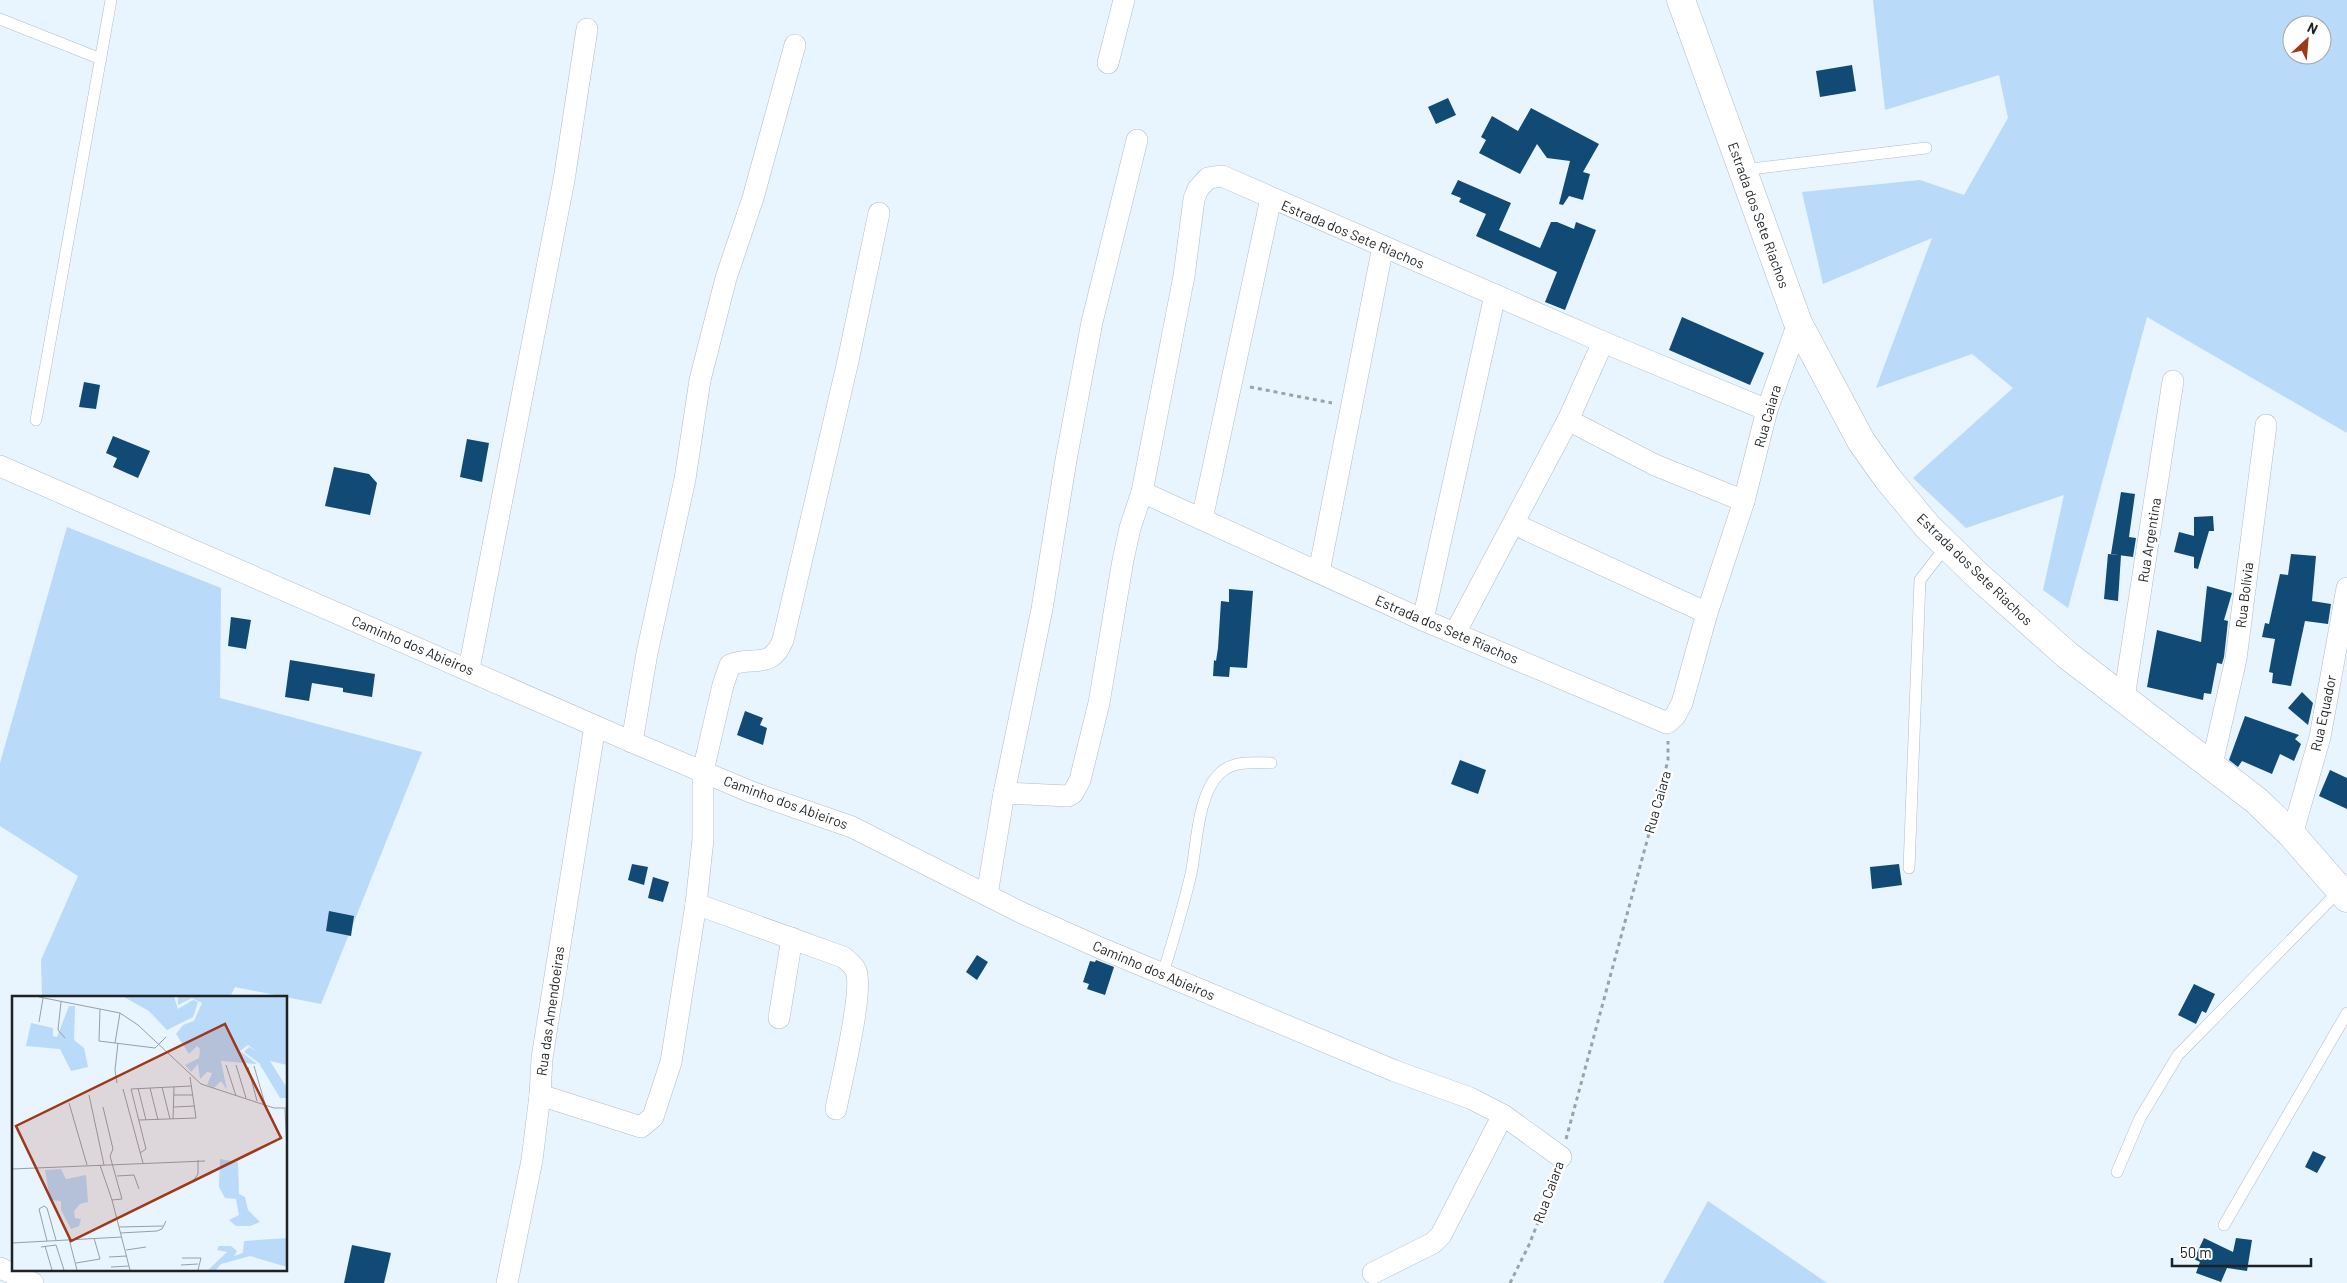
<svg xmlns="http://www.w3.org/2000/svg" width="2347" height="1283" viewBox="0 0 2347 1283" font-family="Barlow,sans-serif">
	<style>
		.green { fill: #b9daf9; fill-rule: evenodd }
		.building { fill: #114a75 }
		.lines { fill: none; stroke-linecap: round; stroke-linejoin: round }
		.lane-casing { stroke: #b2bdc7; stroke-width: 12 }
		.street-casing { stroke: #b2bdc7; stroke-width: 22 }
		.secondary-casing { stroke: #b2bdc7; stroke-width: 29 }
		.path { stroke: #9aa3aa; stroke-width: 3; stroke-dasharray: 4 4; stroke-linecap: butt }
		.lane { stroke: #fff; stroke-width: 11 }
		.street { stroke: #fff; stroke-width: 21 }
		.secondary { stroke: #fff; stroke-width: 28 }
		.labels { text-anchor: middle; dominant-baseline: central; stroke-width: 5; stroke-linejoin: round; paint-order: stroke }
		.street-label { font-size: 14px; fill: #1e2225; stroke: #fff }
		.inset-road { fill: none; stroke: #97a0a7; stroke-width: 1 }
		.view { fill: #9f3819; fill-opacity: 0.15; stroke: #9f3819; stroke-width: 2.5 }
		.inset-edge { fill: none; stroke: #1e2225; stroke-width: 2.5 }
	</style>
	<rect width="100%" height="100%" fill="#e8f4fe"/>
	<g class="green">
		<path d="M1873,0H2347V433L2147,317L2068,608L2043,590L2064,495L1966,528L1913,478L2013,388L1972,354L1876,388L1932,238L1823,284L1802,192L1920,180L1964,195L2008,118L1999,75L1885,110ZM2292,25H2322V55H2292Z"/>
		<path d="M67,527L221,588L220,698L422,752L321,1004L235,987L230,997H42L41,960L78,876L0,826V763Z"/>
		<path d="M1708,1201L1827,1283H1663Z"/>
	</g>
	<g class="building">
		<path d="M1852,65L1856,91L1820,97L1816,71Z"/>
		<path d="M1448,98L1456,115L1436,124L1428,107Z"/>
		<path d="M1531,108L1599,144L1583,172L1590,174L1583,200L1569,196L1563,205L1559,204L1570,161L1547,158L1537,144L1520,174L1479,153L1486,140L1481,137L1492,116L1518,131Z"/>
		<path d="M1458,180L1511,203L1499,230L1540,248L1551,222H1557L1574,229L1576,222L1596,230L1565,310L1545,302L1557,272L1476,236L1486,214L1459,202L1461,198L1451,194Z"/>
		<path d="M1682,317L1764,353L1750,385L1669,350Z"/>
		<path d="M84,382L100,385L96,409L79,407Z"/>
		<path d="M113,436L150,451L138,478L113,467L117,458L106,453Z"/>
		<path d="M467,439L489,443L482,482L460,477Z"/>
		<path d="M334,467L369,474L377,483L370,515L325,506Z"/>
		<path d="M2121,492L2135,494L2129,537L2136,538L2133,557L2111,554Z"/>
		<path d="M2213,516L2214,531H2209L2198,569L2194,568V557L2174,552L2179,532L2194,536V517Z"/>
		<path d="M2108,554L2121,555L2118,601L2104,599Z"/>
		<path d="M2291,554L2316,556L2312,601L2331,604L2328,624L2305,621L2291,686L2272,683L2273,673L2269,672L2275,639L2262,637L2265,623L2269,624L2280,574L2288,575Z"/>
		<path d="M2207,586L2232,593L2224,620L2228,621L2224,657L2222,664L2217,663L2211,694L2204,693L2203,700L2147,687L2157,630L2201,642Z"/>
		<path d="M1229,589L1253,591L1247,668L1230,667L1229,677L1213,676L1214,660L1216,661L1218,648L1221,601L1229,602Z"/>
		<path d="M231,617L251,620L246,649L228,646Z"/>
		<path d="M290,660L375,674L372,697L343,692V688L312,683L309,701L285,697Z"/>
		<path d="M2302,692L2313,703L2308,725L2288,708Z"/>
		<path d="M745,711L763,718L760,725L767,728L763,745L737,735Z"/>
		<path d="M2245,716L2299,735L2295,739L2301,744L2294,761L2280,754L2272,774L2242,761L2238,767L2229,760Z"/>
		<path d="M1460,760L1486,770L1478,794L1451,784Z"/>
		<path d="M2330,770L2347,778V809L2319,796Z"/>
		<path d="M632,864L648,867L644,885L628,880Z"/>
		<path d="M1899,864L1902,885L1872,889L1870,867Z"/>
		<path d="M653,877L669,882L663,902L648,898Z"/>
		<path d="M329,911L354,916L351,936L326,931Z"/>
		<path d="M977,955L988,962L977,980L966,972Z"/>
		<path d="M1096,960L1114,967L1105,995L1087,989L1089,984L1083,982L1090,961L1095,962Z"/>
		<path d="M2194,984L2215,994L2206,1013L2202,1011L2196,1024L2178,1015Z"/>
		<path d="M2313,1151L2326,1157L2317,1173L2305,1167Z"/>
		<path d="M2204,1238L2233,1252L2236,1238L2252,1240L2247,1271L2227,1268L2221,1282L2196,1273L2200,1262L2194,1259Z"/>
		<path d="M352,1245L391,1253L384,1283H344Z"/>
	</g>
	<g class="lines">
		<g class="lane-casing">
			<g id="lane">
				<path d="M0,19L101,59"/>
				<path d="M1743,170L1926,148"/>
				<path d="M36,420L111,0"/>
				<path d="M1909,868L1920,580L1947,545"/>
				<path d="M1163,973C1173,941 1183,908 1191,874C1197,845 1197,795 1220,773C1234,760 1254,763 1271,763"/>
				<path d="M2117,1172L2140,1118L2178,1055L2340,890"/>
				<path d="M2224,1225L2347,1013"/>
			</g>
		</g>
		<g class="street-casing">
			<g id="street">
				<path d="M1108,63L1124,0"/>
				<path d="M1568,420L1655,465L1744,501"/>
				<path d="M0,466L632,742L751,792L852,827L1020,912L1098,947L1395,1071L1470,1098L1503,1115L1561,1157"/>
				<path d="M1142,492L1423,620L1667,723L1675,716L1682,703L1707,613L1744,501L1767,410L1798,323"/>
				<path d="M1202,519L1271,198"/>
				<path d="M1514,524L1707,613"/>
				<path d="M1319,572L1383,246"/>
				<path d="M1423,620L1495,295"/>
				<path d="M1455,633L1568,420L1603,342"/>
				<path d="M469,669L564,180L587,29"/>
				<path d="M2124,698L2173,381"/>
				<path d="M595,726L542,1058L540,1095L641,1127L653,1117L671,1062L696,904L703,839V771L723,685L730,665C752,655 771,671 783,640L848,361L879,213"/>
				<path d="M632,742L647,653L685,479L700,380L726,278L753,198L795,45"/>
				<path d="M2212,764L2236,659L2266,425"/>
				<path d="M1004,793L1068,796L1073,793L1080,780L1099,703L1123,560L1130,528L1142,492L1184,276L1194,199L1198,189L1208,178L1222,176L1603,342L1767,410"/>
				<path d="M2292,835L2320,737L2347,588"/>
				<path d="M987,895L1004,793L1042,609L1066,460L1092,322L1137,140"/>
				<path d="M696,904L843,957C848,961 854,965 856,971C864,992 841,1082 836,1109"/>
				<path d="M779,1018L792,938"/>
				<path d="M0,1268L33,1283"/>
				<path d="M1373,1273L1433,1243L1441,1235L1503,1115"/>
				<path d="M507,1283L532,1160L540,1095"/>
			</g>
		</g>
		<g class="secondary-casing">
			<path id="secondary" d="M1681,0L1798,323L1861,441L1888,479L1927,526L1976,574L2067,655L2257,801L2292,835L2347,898"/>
		</g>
		<g class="path">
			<path d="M1250,387L1332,403"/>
			<path d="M1566,1139L1657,804L1668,760V741"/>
			<path d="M1510,1283L1529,1245L1557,1174"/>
		</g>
		<use href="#lane" class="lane"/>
		<use href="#street" class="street"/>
		<use href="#secondary" class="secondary"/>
	</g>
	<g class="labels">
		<g class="street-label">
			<text transform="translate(1759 215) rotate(70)">Estrada dos Sete Riachos</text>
			<text transform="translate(1353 234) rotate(23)">Estrada dos Sete Riachos</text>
			<text transform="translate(1767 416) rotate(-74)">Rua Caiara</text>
			<text transform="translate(2149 540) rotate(-81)">Rua Argentina</text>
			<text transform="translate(1975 569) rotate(44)">Estrada dos Sete Riachos</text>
			<text transform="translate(2244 595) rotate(-83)">Rua Bolívia</text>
			<text transform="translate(1447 629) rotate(23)">Estrada dos Sete Riachos</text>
			<text transform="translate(413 645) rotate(23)">Caminho dos Abieiros</text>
			<text transform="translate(2323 713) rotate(-78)">Rua Equador</text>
			<text transform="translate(786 802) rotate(20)">Caminho dos Abieiros</text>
			<text transform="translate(1657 802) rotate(-74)">Rua Caiara</text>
			<text transform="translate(1154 970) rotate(23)">Caminho dos Abieiros</text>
			<text transform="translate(550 1011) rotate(-82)">Rua das Amendoeiras</text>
			<text transform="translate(1548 1192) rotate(-70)">Rua Caiara</text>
		</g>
	</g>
	<g transform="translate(12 996)">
		<rect width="275" height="275" fill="#e8f4fe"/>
		<path d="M112,1H162L166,13L181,4L186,6L181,21L155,34L137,15ZM166,1H275V69L258,65L275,92V102H268L247,67L232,56L237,51L244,55L236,49L228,55L245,68L209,65L215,94L209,85L202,92L195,89L200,77L195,76L188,83L186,68L179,76L173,69L187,62L188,53L185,50L177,58L164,38L171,29L182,25L190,7L180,2L166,9ZM57,10H63L62,44L72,52L76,71L59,75L48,53L14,50L19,27L41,32V40L45,41ZM208,163L226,166L227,198L233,201L236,214L248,226L238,230H224L217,224L227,219L224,203L213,202L207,191ZM49,173L54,183L74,179L76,206L68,208L62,215L63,222L69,223L67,230L59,233L49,214V205L38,204L33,174ZM275,242V271L238,260L209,268L204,274H196L215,256L205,254L207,250H219L225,255L222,260L231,257L232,245Z" fill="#b9daf9"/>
		<path class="inset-road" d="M27,1L108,17L126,29L189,88L262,112H275M49,6L46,34L53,42M88,13L87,45L143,52L154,41M27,26L31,2M103,47L108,17M214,69L224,100M224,69L234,102M242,70L253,108M236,71L245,105M105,87L103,74L106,47M150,91L158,123M126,92L134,124M138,92L146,124M111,93L131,167M77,99L92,169M162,99H181M57,107L75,169M162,111L183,110M273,113L275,156M161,123L162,91M127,124L184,122L178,81M128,157L134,153L119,93L179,90M88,169L100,204L110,203L98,160L101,153L91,111M0,173L193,165M105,180L122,179L127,193M182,184L186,178V164M100,204L118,274M107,231L151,230M108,237L145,235L150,233L154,225M57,243L65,274M35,245L27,213L32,210L35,212L44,244M0,247L110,241M33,250L40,274M29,251L44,249L52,274M114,254L134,251M97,261L115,260M170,262H189L186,274M64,267L88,263L82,242M169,269L186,268M99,271L117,270"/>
		<path class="view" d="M213,28L269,142L59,245L4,130Z"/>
		<rect width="275" height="275" class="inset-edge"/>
	</g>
	<g transform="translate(2307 40) rotate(26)"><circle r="24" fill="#ffffff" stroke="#a5a7a8"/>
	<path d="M0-4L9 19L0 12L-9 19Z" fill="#9f3819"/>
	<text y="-8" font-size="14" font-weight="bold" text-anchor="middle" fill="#1e2225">N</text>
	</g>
	<path d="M2172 1258v8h139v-8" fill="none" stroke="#1e2225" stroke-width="2.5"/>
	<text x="2180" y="1258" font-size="15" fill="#1e2225" stroke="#ffffff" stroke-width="4" paint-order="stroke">50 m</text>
</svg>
